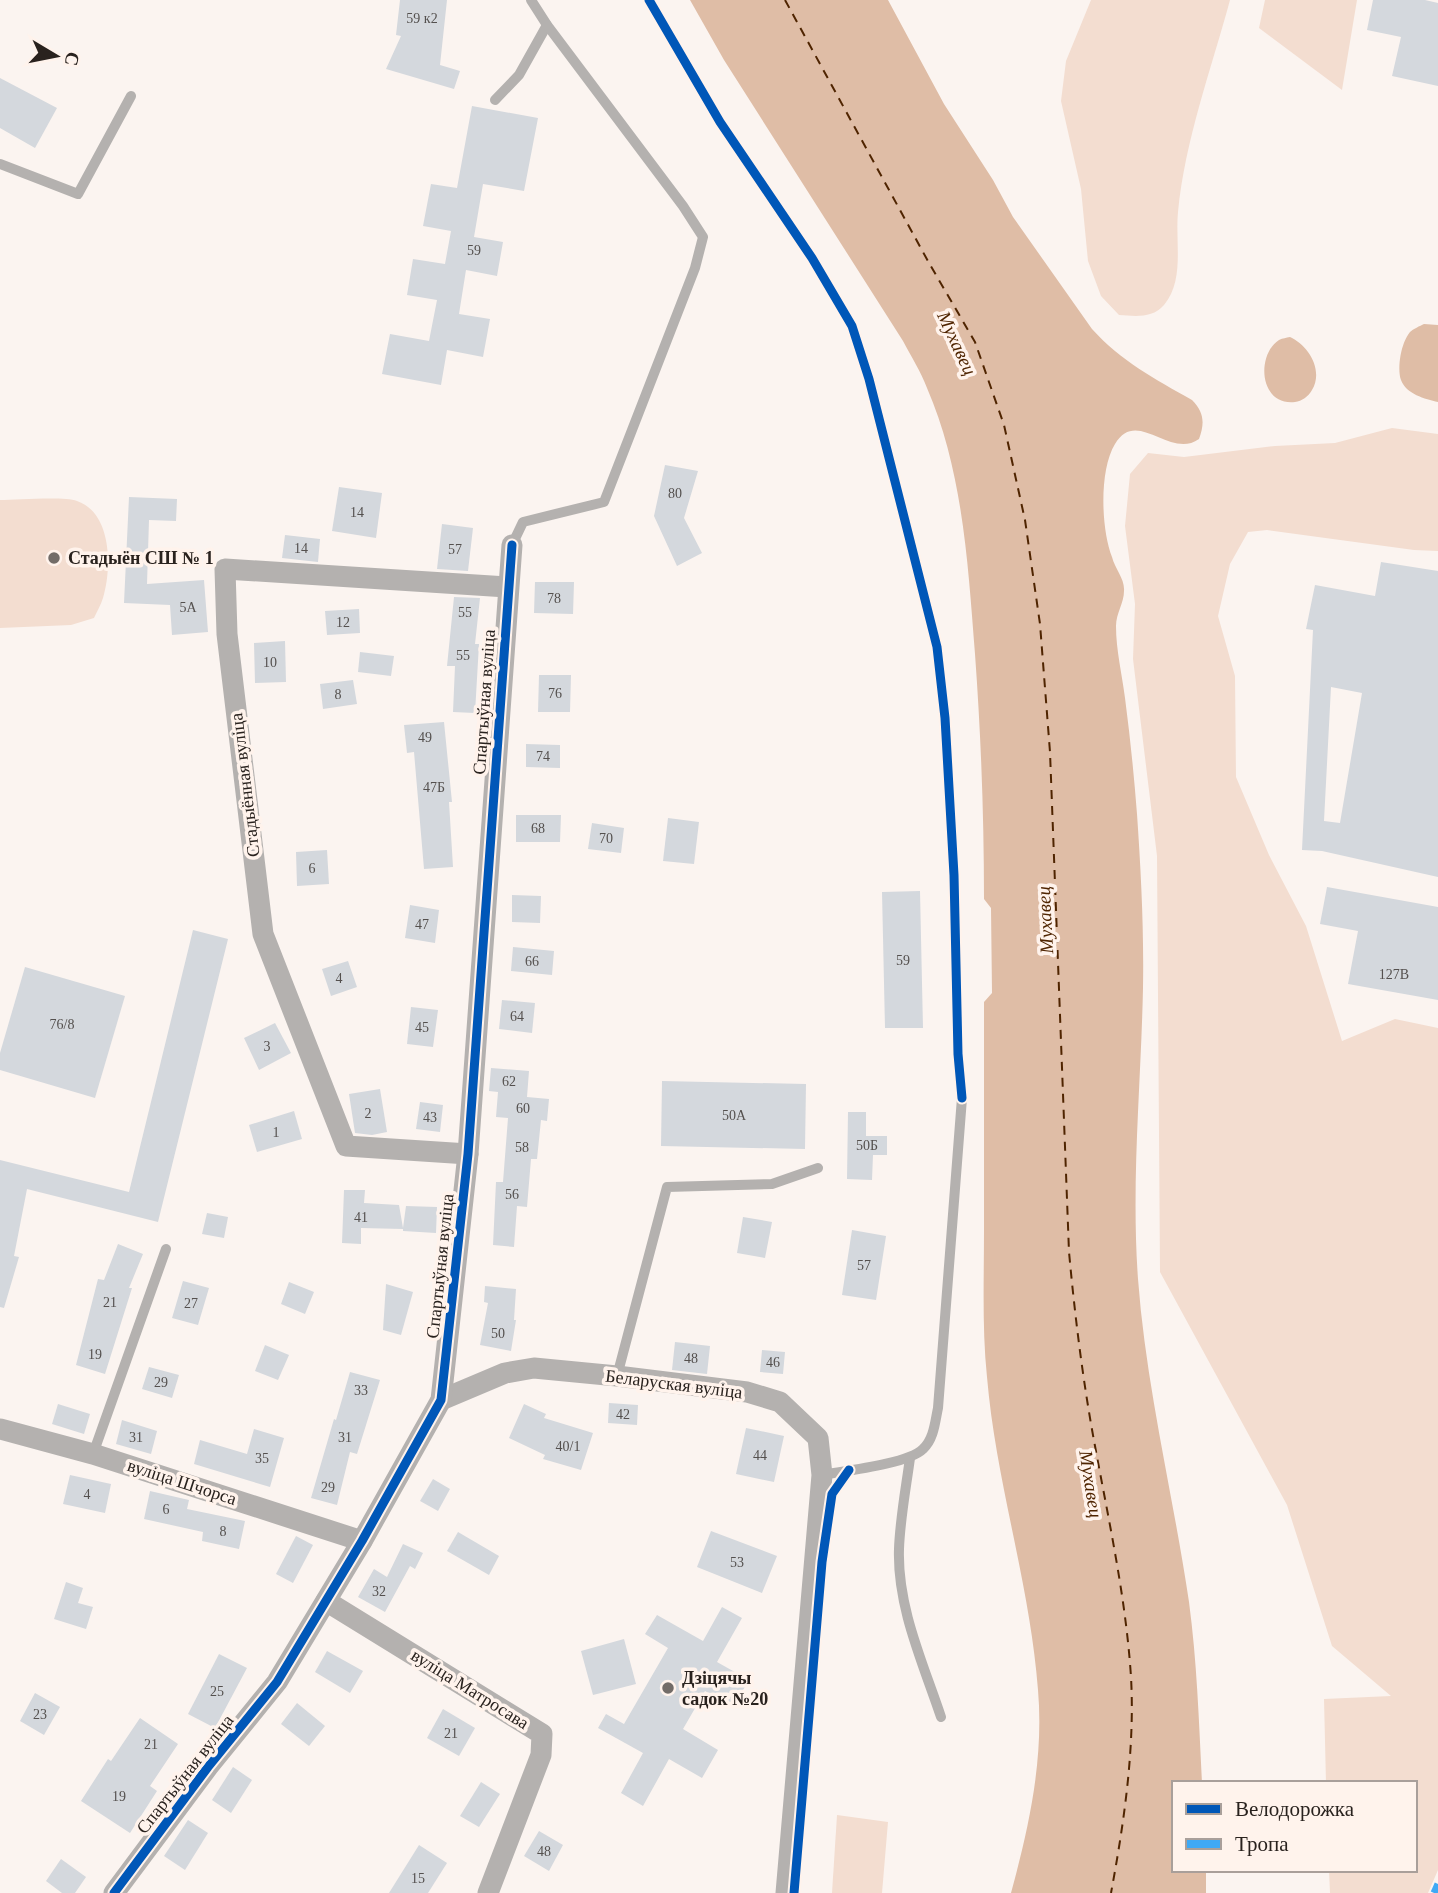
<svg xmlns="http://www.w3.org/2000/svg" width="1438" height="1893" viewBox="0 0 1438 1893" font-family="Georgia,serif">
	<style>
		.green { fill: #f3ddd0 }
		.water { fill: #dfbda6 }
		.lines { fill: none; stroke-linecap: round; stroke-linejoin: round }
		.ferry { stroke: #4f2400; stroke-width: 2; stroke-dasharray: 9 7; stroke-linecap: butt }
		.building { fill: #d4d8dd; fill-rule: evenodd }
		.service { stroke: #b4b1af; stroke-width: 10 }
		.minor { stroke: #b4b1af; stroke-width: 21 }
		.quiet { stroke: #3fa9f5; stroke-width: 7; stroke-dasharray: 14 7; stroke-linecap: butt }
		.cycleway-casing { stroke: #fff3ec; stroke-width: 13 }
		.cycleway { stroke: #0057b8; stroke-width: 9 }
		.poi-dot { fill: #726c68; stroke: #fff3ec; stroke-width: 2.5 }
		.labels { text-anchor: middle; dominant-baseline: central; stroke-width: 7; stroke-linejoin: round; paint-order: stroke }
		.number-label { font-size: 14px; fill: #54504e }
		.poi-label { font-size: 18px; font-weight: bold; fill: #29221e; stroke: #fff3ec; text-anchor: start }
		.street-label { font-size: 18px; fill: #29221e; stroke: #fff3ec }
		.water-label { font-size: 19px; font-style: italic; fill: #4f2400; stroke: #fff3ec }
	</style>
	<rect width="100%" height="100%" fill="#fbf4f0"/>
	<g class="green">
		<path d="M1091,0H1230C1211,70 1185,140 1178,212C1175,242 1185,280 1164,305C1152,319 1134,316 1119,315L1101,296L1088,261L1081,189L1061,101L1066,61Z"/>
		<path d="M1265,0H1357L1342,90L1259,28Z"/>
		<path d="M1392,428L1438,434V551L1414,550L1267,530L1248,532L1230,564L1218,616L1235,676L1236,777L1269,855L1306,926L1342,1041L1395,1019L1438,1028V1870L1428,1893H1330L1329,1870H1415V1783H1326L1324,1699L1391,1696L1332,1646L1287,1505L1160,1272L1157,856L1133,659L1135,604L1125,526L1130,474L1148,453L1184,457L1275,446L1335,443Z"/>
		<path d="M0,500C16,500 64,496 77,501C112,513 112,568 103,598C101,605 97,611 94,618L71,625L0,628Z"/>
		<path d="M837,1815L888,1822L882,1893H832Z"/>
	</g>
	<g class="water">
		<path d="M690,0H888L944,104L993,180L1013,217L1092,329C1121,361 1155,379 1192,400C1204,412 1205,423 1199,439C1170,460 1137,407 1115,444C1099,470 1101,529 1112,557C1115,569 1125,579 1124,591C1124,603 1116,613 1116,626C1116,650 1122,674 1125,698C1130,736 1134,775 1137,814C1141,871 1144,930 1143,988C1141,1085 1131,1182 1138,1279C1146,1387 1173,1494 1189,1602C1197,1662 1199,1722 1202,1783H1174V1870H1206V1893H1011C1029,1827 1044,1759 1038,1690C1030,1584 996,1483 987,1377C982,1329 984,1279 984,1230C984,1154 984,1078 984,1002L992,993L991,908L984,899C984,817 981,736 975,654C968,565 963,471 927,388C921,372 911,356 903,341L724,60Z"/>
		<path d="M1424,324L1438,325V402C1425,399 1406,394 1401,380C1397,367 1401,343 1410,332C1413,329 1420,326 1424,324Z"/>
		<path d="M1290,337C1308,345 1324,370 1312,390C1308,397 1302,401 1295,402C1259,406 1256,355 1279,340C1283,338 1286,338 1290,337Z"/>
	</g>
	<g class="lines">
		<path class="ferry" d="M785,0L929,263L975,342L1004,425L1025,520L1040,624L1050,752L1069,1252C1075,1317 1083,1382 1095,1446C1109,1522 1126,1599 1131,1677C1135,1748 1124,1823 1111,1893"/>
	</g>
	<g class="building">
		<path d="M400,0H447L440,65L460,71L454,89L386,69L401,36L396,35Z"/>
		<path d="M1373,0H1425L1438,3V86L1392,76L1401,37L1367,30Z"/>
		<path d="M0,78L57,108L35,148L0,128Z"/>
		<path d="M472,106L538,118L524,191L483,184L474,237L503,242L497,276L466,270L459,314L490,319L483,357L447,350L441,385L382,374L390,334L429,341L437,300L407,295L413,259L445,264L451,231L423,226L431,184L457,188Z"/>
		<path d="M665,465L698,471L684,518L702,553L677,566L654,516Z"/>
		<path d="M339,487L382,493L376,538L332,531Z"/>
		<path d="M129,497L177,499L176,521L149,520L147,584L204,580L208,632L172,635L170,605L124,603Z"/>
		<path d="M442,524L473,528L468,571L437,569Z"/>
		<path d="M285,535L320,539L318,562L282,558Z"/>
		<path d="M1381,562L1438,571V877L1322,851L1302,850L1313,630L1306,629L1315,585L1375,596ZM1331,687L1362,693L1340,823L1324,821Z"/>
		<path d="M535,582H574L573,614L534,613Z"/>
		<path d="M454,597L480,598L475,644H479L475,713L453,712L455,666H447Z"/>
		<path d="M359,609L360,633L327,635L325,611Z"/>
		<path d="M285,641L286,682L255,683L254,643Z"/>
		<path d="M360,652L394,656L391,676L358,672Z"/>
		<path d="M539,675H571L570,712H538Z"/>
		<path d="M353,680L357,704L323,709L320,684Z"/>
		<path d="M444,722L452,802H449L453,867L424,869L414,752L407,753L404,725Z"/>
		<path d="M526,744L560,745V768L526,767Z"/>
		<path d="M516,815H561L560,842H516Z"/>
		<path d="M668,818L699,822L694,864L663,861Z"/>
		<path d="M592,823L624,828L621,853L588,849Z"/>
		<path d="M327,850L329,884L297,886L296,852Z"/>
		<path d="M1327,887L1438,907V1000L1348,984L1358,931L1320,924Z"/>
		<path d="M920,891L923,1028H885L882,892Z"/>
		<path d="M512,895L541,896L540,923L512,922Z"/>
		<path d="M410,905L439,910L435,943L405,938Z"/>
		<path d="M193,930L228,939L158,1222L27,1189L14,1256L19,1257L4,1308L0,1307V1160L129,1192Z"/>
		<path d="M513,947L554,951L552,975L511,971Z"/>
		<path d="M348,961L357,987L331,996L322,969Z"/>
		<path d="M25,967L125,996L95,1098L0,1070V1053Z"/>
		<path d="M502,1000L535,1003L532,1033L499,1029Z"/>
		<path d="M411,1007L438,1010L433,1047L407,1044Z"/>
		<path d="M275,1023L291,1053L259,1070L244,1038Z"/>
		<path d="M491,1068L529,1071L527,1097L549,1099L547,1121L541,1120L537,1159H531L527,1207L517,1206L514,1247L493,1245L496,1182H503L508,1118L496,1117L498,1092L489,1091Z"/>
		<path d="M662,1081L806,1084L805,1149L661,1146Z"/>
		<path d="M380,1089L387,1132L372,1135L355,1133L349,1094Z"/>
		<path d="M420,1102L443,1105L440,1132L416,1129Z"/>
		<path d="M294,1111L302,1139L257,1152L249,1125Z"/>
		<path d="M848,1112H866V1136H887V1155H873L872,1180L847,1179Z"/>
		<path d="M344,1190H365L364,1203L399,1205L403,1228L406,1206L437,1207L436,1233L403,1231V1229L361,1228V1244L342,1243Z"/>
		<path d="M207,1213L228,1217L224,1238L202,1234Z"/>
		<path d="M743,1217L772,1222L765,1258L737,1253Z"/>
		<path d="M852,1230L886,1236L876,1300L842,1295Z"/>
		<path d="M118,1244L143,1254L129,1288H132L105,1374L76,1365L98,1279L104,1280Z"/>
		<path d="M183,1281L209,1288L198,1325L172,1318Z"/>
		<path d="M289,1282L314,1292L305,1314L281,1304Z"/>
		<path d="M386,1284L413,1292L401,1335L383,1330Z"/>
		<path d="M485,1286L516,1289L514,1320H516L511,1351L480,1345L488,1303L484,1302Z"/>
		<path d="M675,1342L710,1346L707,1374L672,1370Z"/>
		<path d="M265,1345L289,1355L278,1380L255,1371Z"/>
		<path d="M762,1350L785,1352L783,1374L760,1372Z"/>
		<path d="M149,1367L179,1375L172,1398L142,1389Z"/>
		<path d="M350,1372L380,1380L357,1454L350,1452L337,1505L311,1498L334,1419L336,1420Z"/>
		<path d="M609,1403L638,1405L637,1425L608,1423Z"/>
		<path d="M58,1404L90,1414L84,1434L52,1424Z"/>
		<path d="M524,1404L546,1414L544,1418L593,1433L581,1470L543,1459L545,1455L509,1438Z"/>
		<path d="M122,1420L157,1431L151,1454L116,1444Z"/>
		<path d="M746,1428L784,1436L774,1482L736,1474Z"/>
		<path d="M254,1429L284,1438L270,1487L194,1464L200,1440L247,1454Z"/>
		<path d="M70,1475L111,1484L105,1513L63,1504Z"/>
		<path d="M433,1479L450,1489L438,1511L420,1501Z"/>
		<path d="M150,1491L189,1500L187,1509L245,1521L239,1549L202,1541L203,1532L144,1519Z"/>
		<path d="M711,1531L777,1556L762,1593L697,1567Z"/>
		<path d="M458,1532L499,1556L489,1575L447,1551Z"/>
		<path d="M296,1536L313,1545L293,1583L276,1574Z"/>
		<path d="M403,1544L423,1553L415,1569L410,1566L385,1612L358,1597L374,1569L387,1577Z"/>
		<path d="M66,1582L83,1588L78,1603L93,1607L86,1629L54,1619Z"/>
		<path d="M722,1607L742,1618L717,1662L749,1680L733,1707L705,1691L683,1729L718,1750L702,1778L669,1759L643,1806L621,1793L643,1753L598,1728L606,1714L624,1724L668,1648L645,1634L657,1615L703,1641Z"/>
		<path d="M624,1639L636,1684L593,1695L581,1651Z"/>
		<path d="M327,1651L363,1671L350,1693L315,1672Z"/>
		<path d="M219,1654L247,1668L215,1728L188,1714Z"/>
		<path d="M35,1693L60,1707L44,1735L20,1721Z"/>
		<path d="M297,1703L325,1726L309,1746L281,1724Z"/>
		<path d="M443,1709L475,1728L459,1756L427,1738Z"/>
		<path d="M140,1718L178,1744L150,1786L157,1791L130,1833L81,1801L108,1759L111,1761Z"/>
		<path d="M233,1767L252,1780L231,1813L212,1800Z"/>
		<path d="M481,1782L500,1794L479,1827L460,1816Z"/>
		<path d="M188,1820L208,1833L185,1870L164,1856Z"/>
		<path d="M539,1831L563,1845L549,1871L524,1856Z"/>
		<path d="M419,1845L447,1863L428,1893H389Z"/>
		<path d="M61,1859L86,1877L75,1893H62L46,1881Z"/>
	</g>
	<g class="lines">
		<g class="service">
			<path d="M495,100L519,75L547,25"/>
			<path d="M0,164L78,194L131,96"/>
			<path d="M512,545L523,522L604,502L695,268L703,237L683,206L547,25L531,0"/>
			<path d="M617,1376L667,1187L772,1184L818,1168"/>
			<path d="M93,1454L166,1249"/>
			<path d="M910,1458C906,1488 900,1519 899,1549C897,1607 923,1663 941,1717"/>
			<path d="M822,1475C844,1471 908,1464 923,1449C934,1439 935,1422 938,1408L962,1098"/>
		</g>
		<g class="minor">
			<path d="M468,1154L346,1146L263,934L227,634L225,569L507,587"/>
			<path d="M441,1400L505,1373L534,1368L617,1376L747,1392L780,1402L818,1438L822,1475L786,1893"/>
			<path d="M0,1429L93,1454L362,1541"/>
			<path d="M326,1601L542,1734L541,1755L488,1893"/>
			<path d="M114,1893L208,1767L277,1682L362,1541L441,1400L468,1154L512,545"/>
		</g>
		<path class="quiet" d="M1434,1893L1438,1884"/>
		<g class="cycleway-casing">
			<g id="cycleway">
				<path d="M649,0L720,122L812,258L852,326L869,379L937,647L945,718L954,875L958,1054L962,1098"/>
				<path d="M114,1893L208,1767L277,1682L362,1541L441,1400L468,1154L512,545"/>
				<path d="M794,1893L822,1562L832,1494L849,1470"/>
			</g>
		</g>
		<use href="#cycleway" class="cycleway"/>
	</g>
	<g class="poi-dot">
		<circle cx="54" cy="558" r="7"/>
		<circle cx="668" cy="1688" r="7"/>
	</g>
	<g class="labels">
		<g class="number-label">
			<text x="422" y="18">59 к2</text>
			<text x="474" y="250">59</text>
			<text x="675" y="493">80</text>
			<text x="357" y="512">14</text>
			<text x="301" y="548">14</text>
			<text x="455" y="549">57</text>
			<text x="554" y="598">78</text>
			<text x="188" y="607">5А</text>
			<text x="465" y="612">55</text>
			<text x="343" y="622">12</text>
			<text x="463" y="655">55</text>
			<text x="270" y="662">10</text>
			<text x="555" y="693">76</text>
			<text x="338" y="694">8</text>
			<text x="425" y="737">49</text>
			<text x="543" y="756">74</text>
			<text x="434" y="787">47Б</text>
			<text x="538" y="828">68</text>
			<text x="606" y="838">70</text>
			<text x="312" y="868">6</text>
			<text x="422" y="924">47</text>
			<text x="903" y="960">59</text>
			<text x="532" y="961">66</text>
			<text x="1394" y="974">127В</text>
			<text x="339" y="978">4</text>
			<text x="517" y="1016">64</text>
			<text x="62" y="1024">76/8</text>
			<text x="422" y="1027">45</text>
			<text x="267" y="1046">3</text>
			<text x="509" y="1081">62</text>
			<text x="523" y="1108">60</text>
			<text x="368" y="1113">2</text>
			<text x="734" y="1115">50А</text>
			<text x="430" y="1117">43</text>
			<text x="276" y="1132">1</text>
			<text x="867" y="1145">50Б</text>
			<text x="522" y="1147">58</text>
			<text x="512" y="1194">56</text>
			<text x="361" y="1217">41</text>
			<text x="864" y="1265">57</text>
			<text x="110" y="1302">21</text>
			<text x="191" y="1303">27</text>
			<text x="498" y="1333">50</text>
			<text x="95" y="1354">19</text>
			<text x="691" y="1358">48</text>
			<text x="773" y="1362">46</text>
			<text x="161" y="1382">29</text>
			<text x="361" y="1390">33</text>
			<text x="623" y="1414">42</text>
			<text x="136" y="1437">31</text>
			<text x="345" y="1437">31</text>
			<text x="568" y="1446">40/1</text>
			<text x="760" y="1455">44</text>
			<text x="262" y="1458">35</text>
			<text x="328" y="1487">29</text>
			<text x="87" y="1494">4</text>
			<text x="166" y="1509">6</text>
			<text x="223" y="1531">8</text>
			<text x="737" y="1562">53</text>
			<text x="379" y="1591">32</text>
			<text x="217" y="1691">25</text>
			<text x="40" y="1714">23</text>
			<text x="451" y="1733">21</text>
			<text x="151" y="1744">21</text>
			<text x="119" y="1796">19</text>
			<text x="544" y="1851">48</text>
			<text x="418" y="1878">15</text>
		</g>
		<g class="poi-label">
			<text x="68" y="558">Стадыён СШ № 1</text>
			<text x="682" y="1678">Дзіцячы<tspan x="682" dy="21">садок №20</tspan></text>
		</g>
		<g class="street-label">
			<text transform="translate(484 702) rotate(-86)">Спартыўная вуліца</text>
			<text transform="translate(245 785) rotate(-97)">Стадыённая вуліца</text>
			<text transform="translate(440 1266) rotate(-84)">Спартыўная вуліца</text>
			<text transform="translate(674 1384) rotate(7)">Беларуская вуліца</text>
			<text transform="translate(182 1482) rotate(18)">вуліца Шчорса</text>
			<text transform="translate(470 1689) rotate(32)">вуліца Матросава</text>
			<text transform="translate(185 1774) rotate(-52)">Спартыўная вуліца</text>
		</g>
		<g class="water-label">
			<text transform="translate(957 343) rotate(65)">Мухавец</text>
			<text transform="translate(1045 920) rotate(-93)">Мухавец</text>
			<text transform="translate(1091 1484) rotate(81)">Мухавец</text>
		</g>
	</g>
	<rect x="1172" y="1781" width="245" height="91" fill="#fff3ec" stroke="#a99f9a" stroke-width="2"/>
	<rect x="1186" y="1804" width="35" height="10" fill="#0057b8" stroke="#a99f9a" stroke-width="2"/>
	<text x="1235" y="1816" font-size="21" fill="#29221e">Велодорожка</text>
	<rect x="1186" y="1839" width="35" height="10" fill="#3fa9f5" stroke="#a99f9a" stroke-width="2"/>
	<text x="1235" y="1851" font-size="21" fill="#29221e">Тропа</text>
	<g transform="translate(56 56) rotate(100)" stroke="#fff3ec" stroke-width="5" paint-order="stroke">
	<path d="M0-5L12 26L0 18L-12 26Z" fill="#29221e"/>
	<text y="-10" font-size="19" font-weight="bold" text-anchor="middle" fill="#29221e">С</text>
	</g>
</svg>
